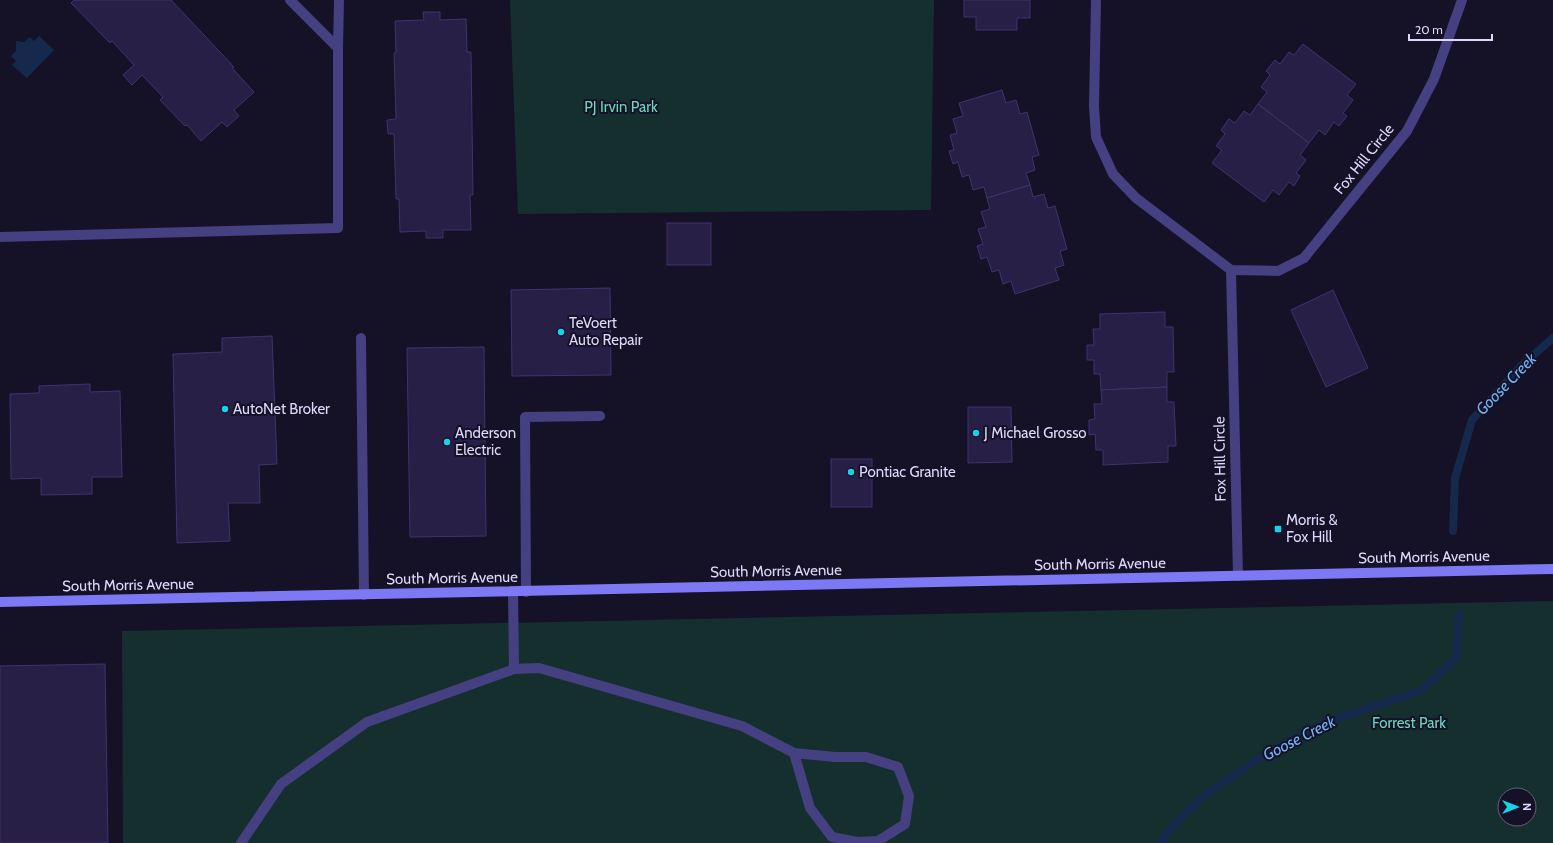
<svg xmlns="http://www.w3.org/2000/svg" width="1553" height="843" viewBox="0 0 1553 843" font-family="Cabin,sans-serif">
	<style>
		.green { fill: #152f2f; fill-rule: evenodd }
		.water { fill: #15294c }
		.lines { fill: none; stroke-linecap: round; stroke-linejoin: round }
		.stream { stroke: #15294c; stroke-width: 8 }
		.building { fill: #271f45; stroke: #40336f }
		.lane { stroke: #444081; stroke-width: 10 }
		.secondary { stroke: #7d78f4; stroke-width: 10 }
		.poi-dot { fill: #15d3ec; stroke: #151126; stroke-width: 1.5 }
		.labels { text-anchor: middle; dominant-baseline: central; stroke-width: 4; stroke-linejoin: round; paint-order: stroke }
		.park-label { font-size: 15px; fill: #6ad7bd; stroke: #151126 }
		.street-label { font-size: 15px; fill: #ded9fc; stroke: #151126 }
		.poi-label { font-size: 15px; fill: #ded9fc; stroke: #151126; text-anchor: start }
		.water-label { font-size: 16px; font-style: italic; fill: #70b4f3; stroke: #151126 }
	</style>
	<rect width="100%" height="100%" fill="#151126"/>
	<g class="green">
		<path d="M510,0H934L931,210L518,214Z"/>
		<path d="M1553,601V843H123L122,631ZM1505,795H1529V819H1505Z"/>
	</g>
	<path class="water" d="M39,36L54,50L27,78L12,65L16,61L11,56L16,51V41L24,42L30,37L34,41Z"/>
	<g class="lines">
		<g class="stream">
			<path d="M1453,531L1455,478L1472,420L1522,365L1553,338"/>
			<path d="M1161,843L1171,827L1205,795L1265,754L1326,722L1422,690L1456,658L1459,614"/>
		</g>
	</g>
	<g class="building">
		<path d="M74,0H171L234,67L232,68L254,92L234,110L239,116L227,127L222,122L201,141L187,125L185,126L160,100L163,97L142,75L132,85L123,75L134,65L112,41L110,43L71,3Z"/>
		<path d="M964,0H1030V18H1017V30H976V17H964Z"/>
		<path d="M423,12H440V20L466,19L467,52H471L473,195H470L471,230H443V238H426V231L400,232L399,199H396L394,134H388L387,120L396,119L394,53H396L395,21L424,20Z"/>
		<path d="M1303,44L1356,84L1347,95L1353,100L1343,113L1347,116L1339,126L1334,122L1325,135L1319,130L1309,143L1258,104L1267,92L1261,87L1270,75L1266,71L1275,60L1280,64L1289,52L1294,55Z"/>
		<path d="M1002,90L1006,103L1016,100L1020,114L1027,112L1039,155L1032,157L1035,170L1026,173L1030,185L987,198L984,187L973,190L969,175L962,177L958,162L953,164L949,151L954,150L950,135L957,133L953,119L963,116L959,103Z"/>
		<path d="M1258,104L1309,143L1300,155L1306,160L1296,173L1300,176L1294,186L1289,182L1279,195L1273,190L1264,202L1212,163L1222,150L1216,146L1225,134L1221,130L1229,119L1235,123L1244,111L1250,115Z"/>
		<path d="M1030,185L1033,197L1044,194L1048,208L1055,206L1067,249L1060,251L1064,265L1055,268L1059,280L1015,294L1011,281L1003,284L999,270L992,272L987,257L981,259L977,246L983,244L978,229L986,227L981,212L990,209L987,198Z"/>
		<rect x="667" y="223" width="44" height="42"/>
		<path d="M610,288L611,375L512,376L511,290Z"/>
		<path d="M1333,290L1368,368L1326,387L1291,310Z"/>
		<path d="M1165,312V327H1173L1174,372H1167V387L1101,390L1100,374H1094V360H1087V345H1094L1093,329H1100V314Z"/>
		<path d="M272,336L277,464L259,465L260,503H228L230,541L177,543L173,354L222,352V338Z"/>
		<path d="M484,347L486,536L410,537L407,348Z"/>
		<path d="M90,384V392L120,391L122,477H92V494L41,495V478L11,479L10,394L39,393V386Z"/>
		<path d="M1167,387V402H1174L1176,446H1168V462L1103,465V450H1096L1095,434L1089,435V420L1095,419L1094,404H1102L1101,390Z"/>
		<path d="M968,407H1011L1012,462L968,463Z"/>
		<rect x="831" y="459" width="41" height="48"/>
		<path d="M105,664L108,843H0V666Z"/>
	</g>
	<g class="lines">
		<g class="lane">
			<path d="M1096,0L1094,106L1096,137L1113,174L1136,198L1231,270L1278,271L1304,258L1407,131L1434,79L1462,0"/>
			<path d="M338,48L339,0"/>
			<path d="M0,237L338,228V48L290,0"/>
			<path d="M1231,270L1238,576"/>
			<path d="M361,338L364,595"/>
			<path d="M526,592L525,417L600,416"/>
			<path d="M514,669L539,668L742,726L794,753L835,757H866L898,767L909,796L905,824L878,841L857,842L832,837L810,808L794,753"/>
			<path d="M241,843L281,784L367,722L514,669L513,592"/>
		</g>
		<path class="secondary" d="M0,602L1553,569"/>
	</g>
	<g class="poi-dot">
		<circle cx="561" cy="332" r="4"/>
		<circle cx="225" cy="409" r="4"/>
		<circle cx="976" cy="433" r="4"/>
		<circle cx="447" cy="442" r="4"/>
		<circle cx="851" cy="472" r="4"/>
		<rect x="1274" y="525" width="8" height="8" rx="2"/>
	</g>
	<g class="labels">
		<g class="park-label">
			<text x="621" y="107">PJ Irvin Park</text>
			<text x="1409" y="723">Forrest Park</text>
		</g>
		<g class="street-label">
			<text transform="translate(1364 159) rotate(-51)">Fox Hill Circle</text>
			<text transform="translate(1220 459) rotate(-91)">Fox Hill Circle</text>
			<text transform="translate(1424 557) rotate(-1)">South Morris Avenue</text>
			<text transform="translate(1100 564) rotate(-1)">South Morris Avenue</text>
			<text transform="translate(776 571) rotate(-1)">South Morris Avenue</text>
			<text transform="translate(452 578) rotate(-1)">South Morris Avenue</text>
			<text transform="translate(128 585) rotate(-1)">South Morris Avenue</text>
		</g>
		<g class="poi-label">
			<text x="569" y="323">TeVoert<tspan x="569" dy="17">Auto Repair</tspan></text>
			<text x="233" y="409">AutoNet Broker</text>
			<text x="455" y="433">Anderson<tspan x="455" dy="17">Electric</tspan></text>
			<text x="984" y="433">J Michael Grosso</text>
			<text x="859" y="472">Pontiac Granite</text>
			<text x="1286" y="520">Morris &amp;<tspan x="1286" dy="17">Fox Hill</tspan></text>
		</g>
		<g class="water-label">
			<text transform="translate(1506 384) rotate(-46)">Goose Creek</text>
			<text transform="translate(1299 738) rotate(-27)">Goose Creek</text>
		</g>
	</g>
	<g transform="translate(1517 807) rotate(90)"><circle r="19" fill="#151126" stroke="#65617c"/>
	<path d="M0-3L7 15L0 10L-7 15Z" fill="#15d3ec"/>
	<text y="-6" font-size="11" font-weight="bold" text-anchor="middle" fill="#ded9fc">N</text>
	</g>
	<path d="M1409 34v6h83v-6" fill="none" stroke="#ded9fc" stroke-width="2"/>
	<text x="1415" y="34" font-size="12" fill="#ded9fc" stroke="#151126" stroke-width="3" paint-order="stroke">20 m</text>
</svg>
